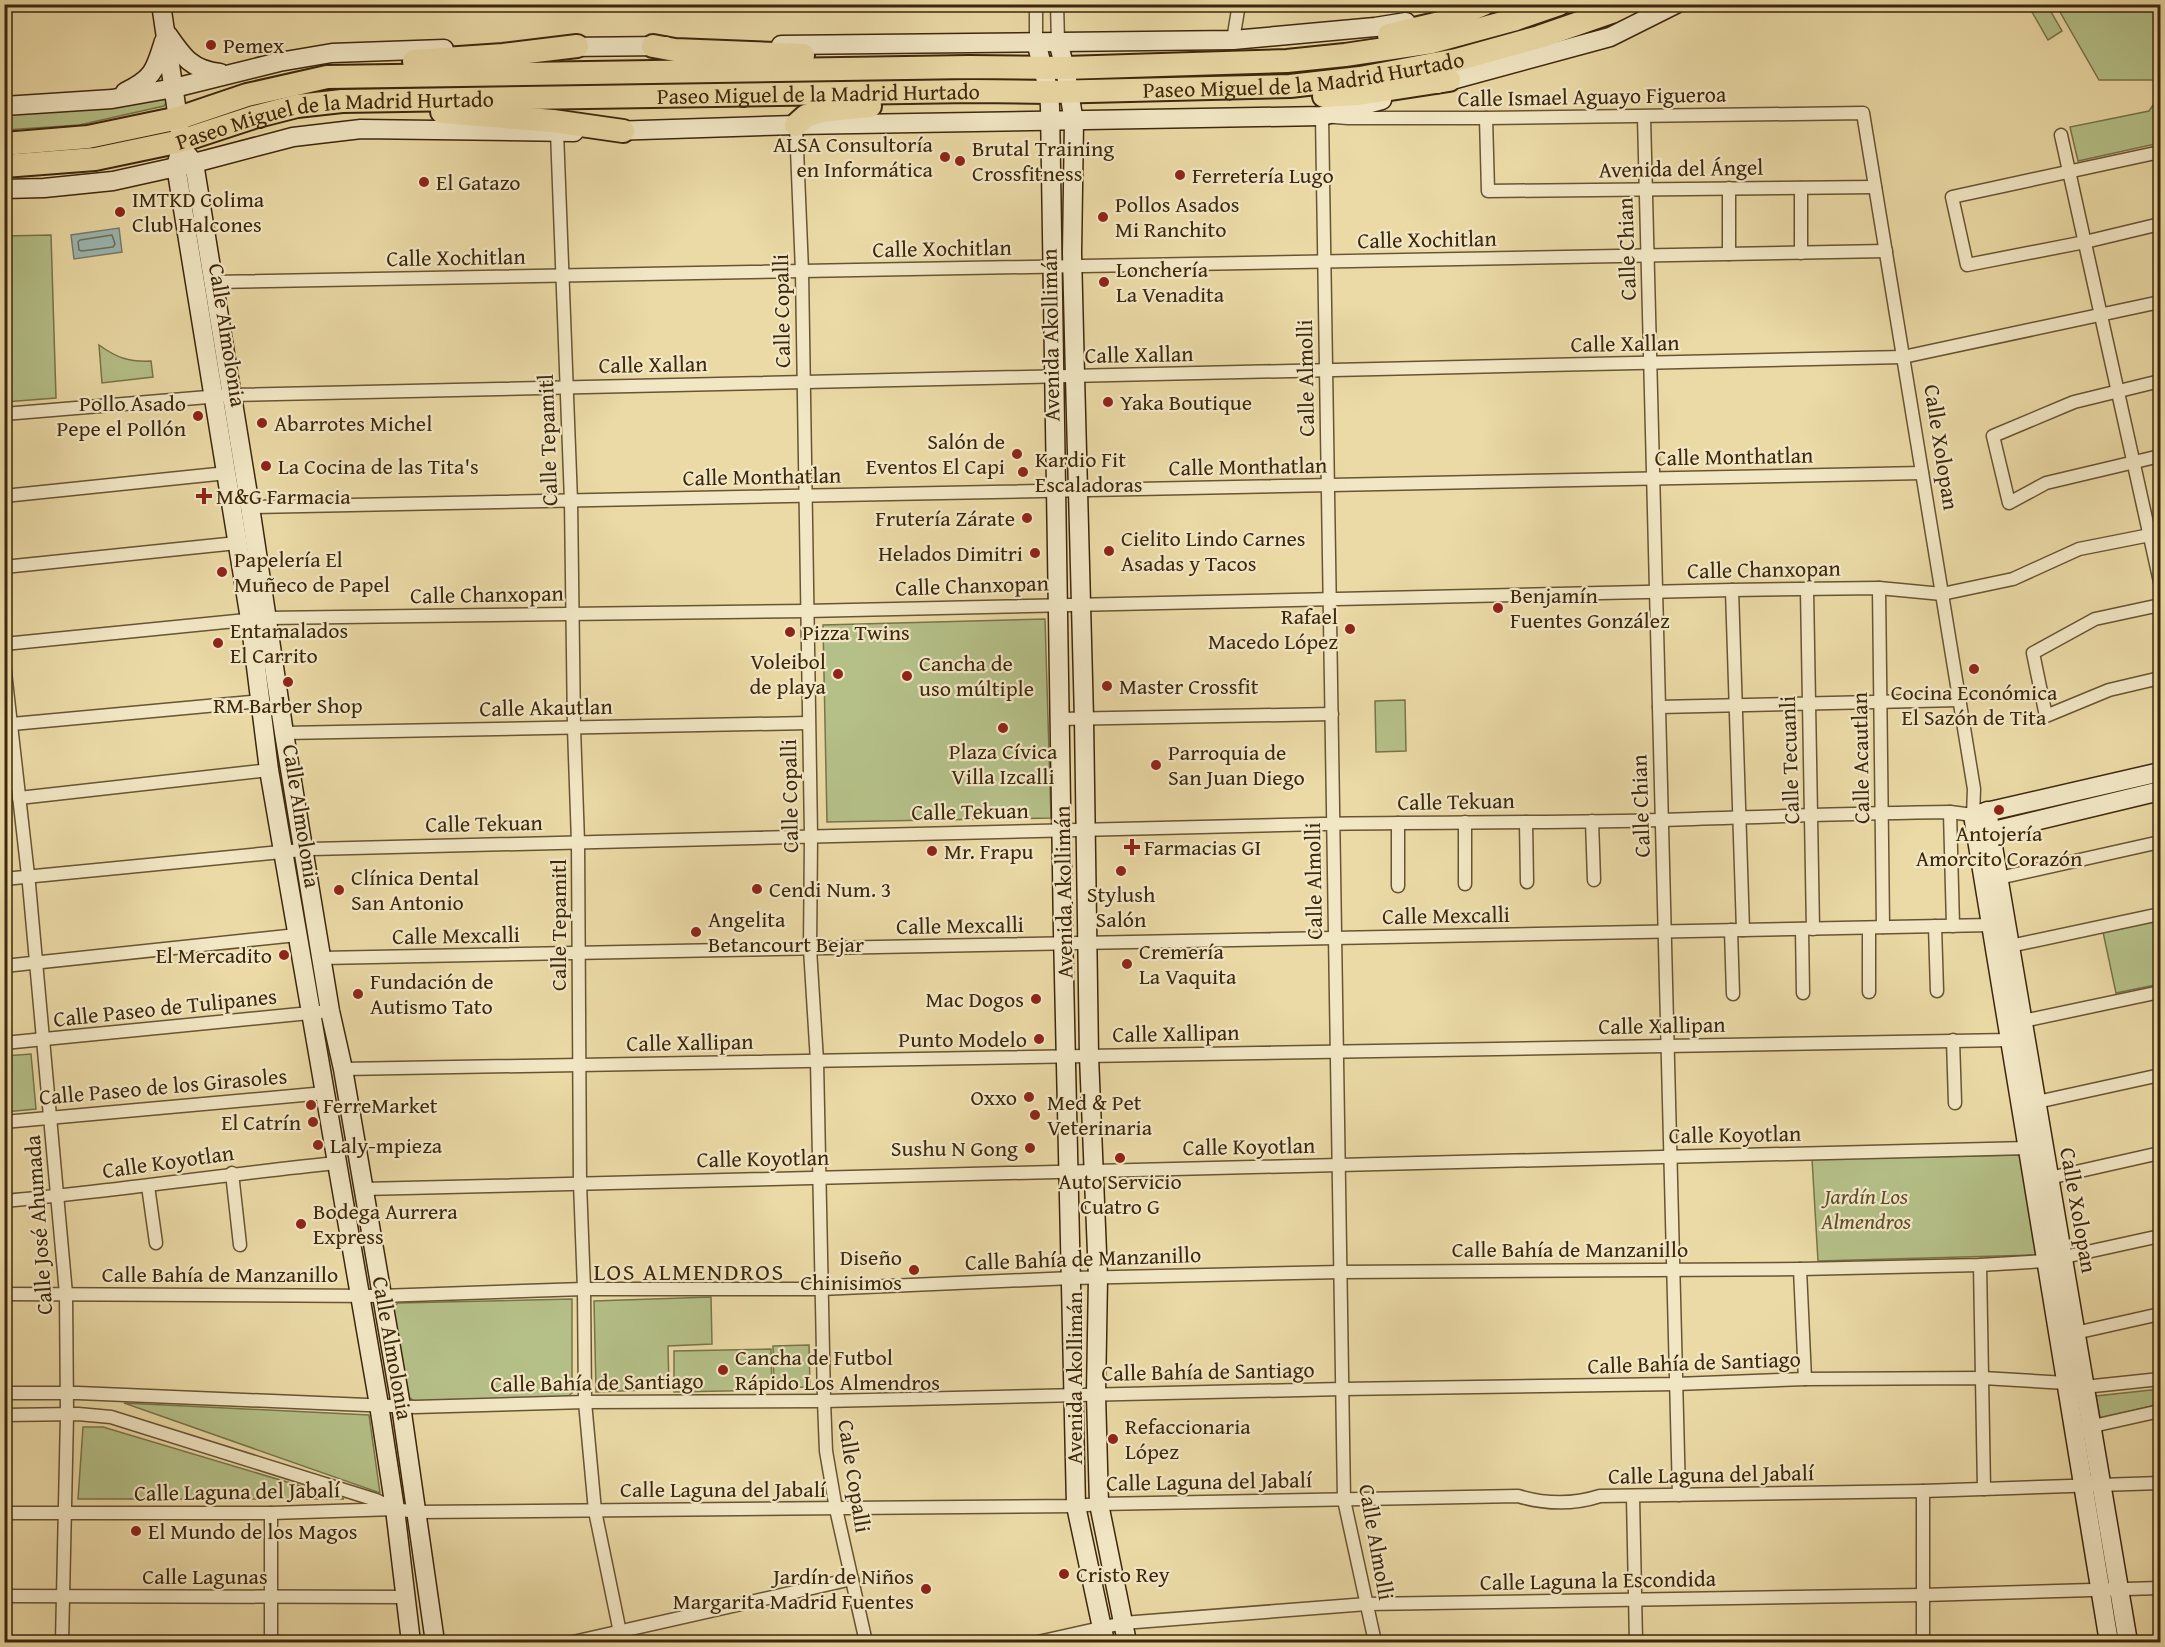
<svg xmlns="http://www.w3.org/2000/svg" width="2165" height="1647" viewBox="0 0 2165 1647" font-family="'Gentium Book Plus',serif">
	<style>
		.green { fill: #b5c088; stroke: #79744a; stroke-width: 1.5 }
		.water { fill: #9db8b3; stroke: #777e71; stroke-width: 1.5 }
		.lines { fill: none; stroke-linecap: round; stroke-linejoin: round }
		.shore { stroke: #6d7060; stroke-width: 1.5 }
		.street-casing { stroke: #685433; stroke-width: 15 }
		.secondary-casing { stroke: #3d270d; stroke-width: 21 }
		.highway-casing { stroke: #3d270d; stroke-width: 26 }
		.street { stroke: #f2e7c5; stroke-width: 12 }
		.secondary { stroke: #f2e7c5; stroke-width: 18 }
		.highway { stroke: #ebdaa6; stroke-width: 22 }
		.poi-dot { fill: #8f2418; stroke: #f2e7c5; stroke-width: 2 }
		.labels { text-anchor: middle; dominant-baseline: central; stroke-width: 4.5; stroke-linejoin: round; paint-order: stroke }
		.poi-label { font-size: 22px; fill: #3d270d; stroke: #f2e7c5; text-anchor: start }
		.street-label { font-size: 22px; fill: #3d270d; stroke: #f2e7c5 }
		.park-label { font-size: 22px; font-style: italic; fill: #5b4d2c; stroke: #f2e7c5 }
		.neighbourhood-label { font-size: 24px; letter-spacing: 1.5px; fill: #3d270d; stroke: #f2e7c5 }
	</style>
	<rect width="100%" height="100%" fill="#ebdaa6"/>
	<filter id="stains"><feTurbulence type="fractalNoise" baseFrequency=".00333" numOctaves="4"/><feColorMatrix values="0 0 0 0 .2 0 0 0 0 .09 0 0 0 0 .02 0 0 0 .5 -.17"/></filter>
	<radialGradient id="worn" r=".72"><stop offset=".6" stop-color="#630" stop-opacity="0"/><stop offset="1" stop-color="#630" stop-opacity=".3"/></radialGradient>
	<g class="green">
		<path d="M2044,5H2047L2062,31L2048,40L2032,12Z"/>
		<path d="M2056,5H2160V80H2099Z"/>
		<path d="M161,93L169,99L164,106L79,125L5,130L4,112L68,111L111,105Z"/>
		<path d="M2160,102V143L2078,161L2070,127L2149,111L2153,105Z"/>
		<path d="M51,235L56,398L5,402V236Z"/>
		<path d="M99,345C117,358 129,362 151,361L153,377L102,383Z"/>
		<path d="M1045,619L1051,818L827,822L823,625Z"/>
		<path d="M1405,700L1406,751L1376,752L1375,701Z"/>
		<path d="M2160,919V984L2116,993L2103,932Z"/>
		<path d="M31,1054L36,1109L5,1112V1056Z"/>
		<path d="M2022,1155L2038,1255L1818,1261L1812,1159Z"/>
		<path d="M711,1297L712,1344L668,1346L669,1389L596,1392L594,1301Z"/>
		<path d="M572,1299V1393L565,1399L414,1401L409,1397L393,1307L398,1303Z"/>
		<path d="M809,1345L810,1387L774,1388L773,1346Z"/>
		<path d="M771,1349L772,1390L674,1392V1351Z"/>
		<path d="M2160,1389V1404L2100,1418L2096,1396Z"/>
		<path d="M124,1403L369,1415L380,1493Z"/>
		<path d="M83,1427H103L344,1499H78Z"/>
	</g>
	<path class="water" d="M119,228L122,252L74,259L71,235Z"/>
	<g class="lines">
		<path class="shore" d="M112,235L115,244L113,247L82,251L79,250L78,242L80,240Z"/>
		<g class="street-casing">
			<g id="street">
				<path d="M1036,4V42"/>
				<path d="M1057,4L1058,42"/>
				<path d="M1233,40L1239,4"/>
				<path d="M1644,117L1679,1495"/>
				<path d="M1486,118L1488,191L1875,187"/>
				<path d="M796,125L802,271L811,836L810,949L817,1061L824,1401L826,1451L836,1509L866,1642"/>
				<path d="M557,132L571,501L574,728L578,842L580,1183L584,1289L585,1402L595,1511L622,1642"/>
				<path d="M2061,135L2160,582"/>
				<path d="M2160,152L1952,197L1967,265L2085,242L2160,224"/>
				<path d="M1729,188V254"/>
				<path d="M1801,253V188"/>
				<path d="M214,282L1886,251"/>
				<path d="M2160,381L2074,402L1993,436L2009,503L2046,483L2160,456"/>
				<path d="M4,414L232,395L1903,357L2160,302"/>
				<path d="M4,496L227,473"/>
				<path d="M250,507L1922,473"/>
				<path d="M4,567L237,543"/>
				<path d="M1879,588L1883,927"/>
				<path d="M1732,590L1743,930"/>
				<path d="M1807,590L1813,929"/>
				<path d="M2160,605L2095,619L2033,653L2046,716L2109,690L2160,678"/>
				<path d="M4,644L267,618L806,611L1732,590L1879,588L1942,594L2013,579L2079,549L2160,533"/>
				<path d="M4,663L29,884L66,1294L67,1415L62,1642"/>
				<path d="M1659,707L1959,700"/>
				<path d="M1059,719L1332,714"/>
				<path d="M12,724L261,701"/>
				<path d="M284,733L808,723"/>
				<path d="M19,798L269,770"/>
				<path d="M1950,812L1953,926"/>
				<path d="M1592,821L1594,880"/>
				<path d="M1465,822V884"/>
				<path d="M1526,822L1527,882"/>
				<path d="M1398,823V886"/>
				<path d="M1999,878L2160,842"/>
				<path d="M4,879L312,849L1322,824C1436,822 1550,823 1663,820C1759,817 1855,813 1950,812L1973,815L1974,789L1863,113L1486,118H1348L1322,116L1344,1500L1375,1642"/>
				<path d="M1935,926L1937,991"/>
				<path d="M1869,928V992"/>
				<path d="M1802,929L1803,993"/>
				<path d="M1731,930L1733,994"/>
				<path d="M2010,946L2160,914"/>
				<path d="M322,958L1991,925"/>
				<path d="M4,966L297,935"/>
				<path d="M2018,1022L2160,992"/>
				<path d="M1953,1040L1955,1103"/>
				<path d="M4,1043L330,1011"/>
				<path d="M343,1069L2010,1040"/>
				<path d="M2037,1102L2160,1075"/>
				<path d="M4,1122L325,1093"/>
				<path d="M232,1173L240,1245"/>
				<path d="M2049,1178L2160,1153"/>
				<path d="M148,1186L156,1243"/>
				<path d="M363,1189L2028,1148"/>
				<path d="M4,1201C116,1191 226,1174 337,1163"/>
				<path d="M1980,1265L1984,1489"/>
				<path d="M1800,1269L1805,1379"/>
				<path d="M4,1294L380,1296L584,1289H820L1072,1278L1341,1272L1800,1269L1980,1265L2046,1261L2160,1236"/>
				<path d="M2075,1333L2160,1314"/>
				<path d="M4,1393H78L415,1407L585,1402L824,1401L1342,1389L1676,1384L1805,1379L1983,1378L2066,1383L2084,1387L2160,1379"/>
				<path d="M4,1415L78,1414L111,1417L376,1500L393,1508"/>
				<path d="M2084,1428L2160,1411"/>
				<path d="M1923,1491V1642"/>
				<path d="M1633,1497L1636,1642"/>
				<path d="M4,1513H271L395,1509L416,1512L1076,1506L1099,1504L1518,1496C1545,1504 1572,1505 1600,1496L1923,1491L2160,1483"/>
				<path d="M271,1513V1642"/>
				<path d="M4,1596L405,1597"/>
				<path d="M573,1642L852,1579"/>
				<path d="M1038,1642L1123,1623L1367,1604L1923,1595L2160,1588"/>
			</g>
		</g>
		<g class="secondary-casing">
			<g id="secondary">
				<path d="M161,4L182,146L176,166L250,619L269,770L379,1405L395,1509L411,1642"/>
				<path d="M168,35C183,57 192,70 220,73"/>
				<path d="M1036,42L1049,92L1050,107L1063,932L1076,1506L1105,1642"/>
				<path d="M1058,42L1065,68L1074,122L1072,253L1075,376L1084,719L1089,1056L1098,1277L1096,1394L1099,1504L1127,1642"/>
				<path d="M781,45L1233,40L1375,27L1406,22"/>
				<path d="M565,47L666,46"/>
				<path d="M1437,84L1610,37L1676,4"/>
				<path d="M125,92C154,78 155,70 164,41"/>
				<path d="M4,106L112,99L174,88L279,62L332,53L444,49"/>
				<path d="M611,131L796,125L1322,116L1382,100"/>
				<path d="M186,153L194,163L250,507L284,733L330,1011L343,1069L401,1406L435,1642"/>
				<path d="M4,189L44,188L113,181L194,163L293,137L361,129L574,132"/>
				<path d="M1987,811L2128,1642"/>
				<path d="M1981,834L2160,791"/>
				<path d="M2109,1642L1973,815L2160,772"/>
			</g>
		</g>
		<g class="highway-casing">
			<g id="highway">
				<path d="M1389,35L1440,23L1484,4"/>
				<path d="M653,46L675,50L803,55"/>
				<path d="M414,61L503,55L577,46"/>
				<path d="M1324,96L1358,94L1449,80"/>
				<path d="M442,112L553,121L623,131"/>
				<path d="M796,125L806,116L821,111L870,106"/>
				<path d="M4,144L88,137L179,118L247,95L327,77L969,67L1065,68L1287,61L1345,55L1432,42L1513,20L1559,4"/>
				<path id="s1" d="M4,166L95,159L181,141L254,117L297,106L342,101L972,91L1049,92L1290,86L1360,78L1456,60L1539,37L1614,11L1628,4"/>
			</g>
		</g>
		<use href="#street" class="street"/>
		<use href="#secondary" class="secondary"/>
		<use href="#highway" class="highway"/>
	</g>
	<g class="poi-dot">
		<circle cx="211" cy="45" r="6"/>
		<circle cx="945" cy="157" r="6"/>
		<circle cx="960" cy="161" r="6"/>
		<circle cx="1180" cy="175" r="6"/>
		<circle cx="424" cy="182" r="6"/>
		<circle cx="120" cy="212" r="6"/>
		<circle cx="1103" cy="217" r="6"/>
		<circle cx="1104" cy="282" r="6"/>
		<circle cx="1108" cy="402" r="6"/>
		<circle cx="198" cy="416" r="6"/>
		<circle cx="262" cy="423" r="6"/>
		<circle cx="1017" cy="454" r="6"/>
		<circle cx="266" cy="466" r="6"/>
		<circle cx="1023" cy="472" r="6"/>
		<path d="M201 487h6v6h6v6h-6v6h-6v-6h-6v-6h6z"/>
		<circle cx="1027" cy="518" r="6"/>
		<circle cx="1109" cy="551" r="6"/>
		<circle cx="1035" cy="553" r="6"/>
		<circle cx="222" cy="572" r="6"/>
		<circle cx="1498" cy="608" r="6"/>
		<circle cx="1350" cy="629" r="6"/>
		<circle cx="790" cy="632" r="6"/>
		<circle cx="218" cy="643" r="6"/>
		<circle cx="1974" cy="669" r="6"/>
		<circle cx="838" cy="674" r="6"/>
		<circle cx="907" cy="676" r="6"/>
		<circle cx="288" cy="682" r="6"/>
		<circle cx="1107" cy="686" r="6"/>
		<circle cx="1003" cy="728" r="6"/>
		<circle cx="1156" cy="765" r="6"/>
		<circle cx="1999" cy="810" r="6"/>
		<path d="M1129 838h6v6h6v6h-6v6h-6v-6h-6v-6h6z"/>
		<circle cx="932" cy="851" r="6"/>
		<circle cx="1121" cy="871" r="6"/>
		<circle cx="757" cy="889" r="6"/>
		<circle cx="339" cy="890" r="6"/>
		<circle cx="696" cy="932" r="6"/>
		<circle cx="284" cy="955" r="6"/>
		<circle cx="1127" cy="964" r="6"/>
		<circle cx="358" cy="994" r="6"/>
		<circle cx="1036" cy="999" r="6"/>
		<circle cx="1039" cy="1039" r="6"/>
		<circle cx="1029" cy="1097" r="6"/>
		<circle cx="311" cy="1105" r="6"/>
		<circle cx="1035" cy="1115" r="6"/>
		<circle cx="313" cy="1122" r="6"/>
		<circle cx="318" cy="1145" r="6"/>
		<circle cx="1030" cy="1148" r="6"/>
		<circle cx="1120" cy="1158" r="6"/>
		<circle cx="301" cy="1224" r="6"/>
		<circle cx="914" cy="1270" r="6"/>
		<circle cx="723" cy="1370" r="6"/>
		<circle cx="1113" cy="1439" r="6"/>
		<circle cx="136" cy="1531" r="6"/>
		<circle cx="1064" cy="1574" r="6"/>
		<circle cx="926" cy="1589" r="6"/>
	</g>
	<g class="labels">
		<g class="poi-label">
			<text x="223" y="45">Pemex</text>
			<text x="933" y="144" text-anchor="end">ALSA Consultoría<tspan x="933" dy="25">en Informática</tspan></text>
			<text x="972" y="148">Brutal Training<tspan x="972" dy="25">Crossfitness</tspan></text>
			<text x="1192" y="175">Ferretería Lugo</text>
			<text x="436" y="182">El Gatazo</text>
			<text x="132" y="199">IMTKD Colima<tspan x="132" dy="25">Club Halcones</tspan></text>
			<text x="1115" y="204">Pollos Asados<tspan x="1115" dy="25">Mi Ranchito</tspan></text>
			<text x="1116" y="269">Lonchería<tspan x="1116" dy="25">La Venadita</tspan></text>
			<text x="1120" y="402">Yaka Boutique</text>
			<text x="186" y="403" text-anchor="end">Pollo Asado<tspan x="186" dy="25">Pepe el Pollón</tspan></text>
			<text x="274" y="423">Abarrotes Michel</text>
			<text x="1005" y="441" text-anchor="end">Salón de<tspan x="1005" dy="25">Eventos El Capi</tspan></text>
			<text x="1035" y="459">Kardio Fit<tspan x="1035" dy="25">Escaladoras</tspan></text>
			<text x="278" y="466">La Cocina de las Tita's</text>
			<text x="216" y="496">M&amp;G Farmacia</text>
			<text x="1015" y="518" text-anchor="end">Frutería Zárate</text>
			<text x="1121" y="538">Cielito Lindo Carnes<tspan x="1121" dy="25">Asadas y Tacos</tspan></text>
			<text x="1023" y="553" text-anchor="end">Helados Dimitri</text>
			<text x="234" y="559">Papelería El<tspan x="234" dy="25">Muñeco de Papel</tspan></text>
			<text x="1510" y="595">Benjamín<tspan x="1510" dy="25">Fuentes González</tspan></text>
			<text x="1338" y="616" text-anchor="end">Rafael<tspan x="1338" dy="25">Macedo López</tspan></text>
			<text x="230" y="630">Entamalados<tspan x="230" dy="25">El Carrito</tspan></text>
			<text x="802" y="632">Pizza Twins</text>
			<text x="826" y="661" text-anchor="end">Voleibol<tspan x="826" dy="25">de playa</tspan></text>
			<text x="919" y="663">Cancha de<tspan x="919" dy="25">uso múltiple</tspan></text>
			<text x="1119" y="686">Master Crossfit</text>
			<text x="1974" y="692" text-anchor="middle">Cocina Económica<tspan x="1974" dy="25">El Sazón de Tita</tspan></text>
			<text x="288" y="705" text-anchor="middle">RM Barber Shop</text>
			<text x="1003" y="751" text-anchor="middle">Plaza Cívica<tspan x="1003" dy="25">Villa Izcalli</tspan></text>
			<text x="1168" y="752">Parroquia de<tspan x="1168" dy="25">San Juan Diego</tspan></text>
			<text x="1999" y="833" text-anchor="middle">Antojería<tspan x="1999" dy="25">Amorcito Corazón</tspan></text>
			<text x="1144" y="847">Farmacias GI</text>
			<text x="944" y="851">Mr. Frapu</text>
			<text x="351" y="877">Clínica Dental<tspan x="351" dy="25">San Antonio</tspan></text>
			<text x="769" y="889">Cendi Num. 3</text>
			<text x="1121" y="894" text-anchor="middle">Stylush<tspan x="1121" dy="25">Salón</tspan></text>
			<text x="708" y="919">Angelita<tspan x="708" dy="25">Betancourt Bejar</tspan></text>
			<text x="1139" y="951">Cremería<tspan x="1139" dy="25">La Vaquita</tspan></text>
			<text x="272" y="955" text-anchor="end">El Mercadito</text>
			<text x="370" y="981">Fundación de<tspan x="370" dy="25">Autismo Tato</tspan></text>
			<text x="1024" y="999" text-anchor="end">Mac Dogos</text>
			<text x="1027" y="1039" text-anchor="end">Punto Modelo</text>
			<text x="1017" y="1097" text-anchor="end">Oxxo</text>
			<text x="1047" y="1102">Med &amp; Pet<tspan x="1047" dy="25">Veterinaria</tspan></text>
			<text x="323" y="1105">FerreMarket</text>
			<text x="301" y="1122" text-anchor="end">El Catrín</text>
			<text x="330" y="1145">Laly-mpieza</text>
			<text x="1018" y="1148" text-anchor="end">Sushu N Gong</text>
			<text x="1120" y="1181" text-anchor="middle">Auto Servicio<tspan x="1120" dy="25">Cuatro G</tspan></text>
			<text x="313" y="1211">Bodega Aurrera<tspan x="313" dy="25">Express</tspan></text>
			<text x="902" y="1257" text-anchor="end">Diseño<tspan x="902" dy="25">Chinisimos</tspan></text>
			<text x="735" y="1357">Cancha de Futbol<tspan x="735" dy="25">Rápido Los Almendros</tspan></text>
			<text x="1125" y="1426">Refaccionaria<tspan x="1125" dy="25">López</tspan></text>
			<text x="148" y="1531">El Mundo de los Magos</text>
			<text x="1076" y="1574">Cristo Rey</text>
			<text x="914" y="1576" text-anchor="end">Jardín de Niños<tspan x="914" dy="25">Margarita Madrid Fuentes</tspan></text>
		</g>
		<g class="street-label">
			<text stroke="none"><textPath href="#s1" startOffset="1308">Paseo Miguel de la Madrid Hurtado</textPath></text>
			<text stroke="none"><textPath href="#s1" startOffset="822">Paseo Miguel de la Madrid Hurtado</textPath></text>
			<text transform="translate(1592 96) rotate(-1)">Calle Ismael Aguayo Figueroa</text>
			<text stroke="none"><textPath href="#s1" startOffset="336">Paseo Miguel de la Madrid Hurtado</textPath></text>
			<text transform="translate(1681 168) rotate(-1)">Avenida del Ángel</text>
			<text transform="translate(1427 239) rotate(-1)">Calle Xochitlan</text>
			<text transform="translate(942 248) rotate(-1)">Calle Xochitlan</text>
			<text transform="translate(1626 249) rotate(-92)">Calle Chian</text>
			<text transform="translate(456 257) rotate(-1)">Calle Xochitlan</text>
			<text transform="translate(781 311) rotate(-91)">Calle Copalli</text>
			<text transform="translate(228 335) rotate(81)">Calle Almolonia</text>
			<text transform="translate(1050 335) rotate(-91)">Avenida Akollimán</text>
			<text transform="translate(1625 343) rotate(-1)">Calle Xallan</text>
			<text transform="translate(1139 354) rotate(-1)">Calle Xallan</text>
			<text transform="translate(653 364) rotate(-1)">Calle Xallan</text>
			<text transform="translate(1305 378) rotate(-91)">Calle Almolli</text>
			<text transform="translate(547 440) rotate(-92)">Calle Tepamitl</text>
			<text transform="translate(1942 447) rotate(81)">Calle Xolopan</text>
			<text transform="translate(1734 456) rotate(-1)">Calle Monthatlan</text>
			<text transform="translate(1248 466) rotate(-1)">Calle Monthatlan</text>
			<text transform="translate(762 476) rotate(-1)">Calle Monthatlan</text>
			<text transform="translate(1764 569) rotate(-1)">Calle Chanxopan</text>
			<text transform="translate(972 585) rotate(-2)">Calle Chanxopan</text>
			<text transform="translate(487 594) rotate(-1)">Calle Chanxopan</text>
			<text transform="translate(546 707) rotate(-1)">Calle Akautlan</text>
			<text transform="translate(1860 758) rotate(-91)">Calle Acautlan</text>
			<text transform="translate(1789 760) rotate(-92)">Calle Tecuanli</text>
			<text transform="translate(789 796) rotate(-91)">Calle Copalli</text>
			<text transform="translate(1456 801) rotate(-1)">Calle Tekuan</text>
			<text transform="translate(1640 806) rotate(-92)">Calle Chian</text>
			<text transform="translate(970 811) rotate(-1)">Calle Tekuan</text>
			<text transform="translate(302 816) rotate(81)">Calle Almolonia</text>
			<text transform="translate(484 823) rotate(-1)">Calle Tekuan</text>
			<text transform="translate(1313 881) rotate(-91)">Calle Almolli</text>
			<text transform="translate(1063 892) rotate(-91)">Avenida Akollimán</text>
			<text transform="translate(1446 915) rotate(-1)">Calle Mexcalli</text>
			<text transform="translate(558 925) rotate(-90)">Calle Tepamitl</text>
			<text transform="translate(960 925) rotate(-1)">Calle Mexcalli</text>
			<text transform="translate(456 935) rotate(-1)">Calle Mexcalli</text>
			<text transform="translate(165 1007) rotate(-6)">Calle Paseo de Tulipanes</text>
			<text transform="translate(1662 1025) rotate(-1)">Calle Xallipan</text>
			<text transform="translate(1176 1033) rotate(-1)">Calle Xallipan</text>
			<text transform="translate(690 1042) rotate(-1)">Calle Xallipan</text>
			<text transform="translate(163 1086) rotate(-5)">Calle Paseo de los Girasoles</text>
			<text transform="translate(1735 1134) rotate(-1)">Calle Koyotlan</text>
			<text transform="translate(1249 1146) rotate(-1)">Calle Koyotlan</text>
			<text transform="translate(763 1158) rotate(-1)">Calle Koyotlan</text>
			<text transform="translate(168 1161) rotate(-8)">Calle Koyotlan</text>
			<text transform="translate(2079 1210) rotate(80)">Calle Xolopan</text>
			<text transform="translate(38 1225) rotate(-94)">Calle José Ahumada</text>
			<text x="1570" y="1249">Calle Bahía de Manzanillo</text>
			<text transform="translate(1083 1258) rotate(-2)">Calle Bahía de Manzanillo</text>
			<text x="220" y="1274">Calle Bahía de Manzanillo</text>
			<text transform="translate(393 1348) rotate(80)">Calle Almolonia</text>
			<text transform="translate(1694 1362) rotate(-2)">Calle Bahía de Santiago</text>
			<text transform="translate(1208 1371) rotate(-1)">Calle Bahía de Santiago</text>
			<text transform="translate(1074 1378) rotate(-90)">Avenida Akollimán</text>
			<text transform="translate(597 1382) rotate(-1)">Calle Bahía de Santiago</text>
			<text transform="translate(1711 1474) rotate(-1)">Calle Laguna del Jabalí</text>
			<text transform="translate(855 1476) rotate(81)">Calle Copalli</text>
			<text transform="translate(1209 1481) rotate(-1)">Calle Laguna del Jabalí</text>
			<text x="723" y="1489">Calle Laguna del Jabalí</text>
			<text transform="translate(237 1491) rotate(-1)">Calle Laguna del Jabalí</text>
			<text transform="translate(1377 1542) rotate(80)">Calle Almolli</text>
			<text x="205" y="1576">Calle Lagunas</text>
			<text transform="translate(1598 1580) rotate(-1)">Calle Laguna la Escondida</text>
		</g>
		<g class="park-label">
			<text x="1866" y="1196">Jardín Los<tspan x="1866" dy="25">Almendros</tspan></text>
		</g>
		<g class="neighbourhood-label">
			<text x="689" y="1271">LOS ALMENDROS</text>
		</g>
	</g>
	<rect width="2165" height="1647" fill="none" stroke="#ebdaa6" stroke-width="24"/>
	<rect x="6" y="6" width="2153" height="1635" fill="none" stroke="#3d270d" stroke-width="3"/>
	<rect x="12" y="12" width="2141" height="1623" fill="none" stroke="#3d270d" stroke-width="1.5"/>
	<rect width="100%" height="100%" filter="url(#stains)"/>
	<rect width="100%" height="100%" fill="url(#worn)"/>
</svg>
